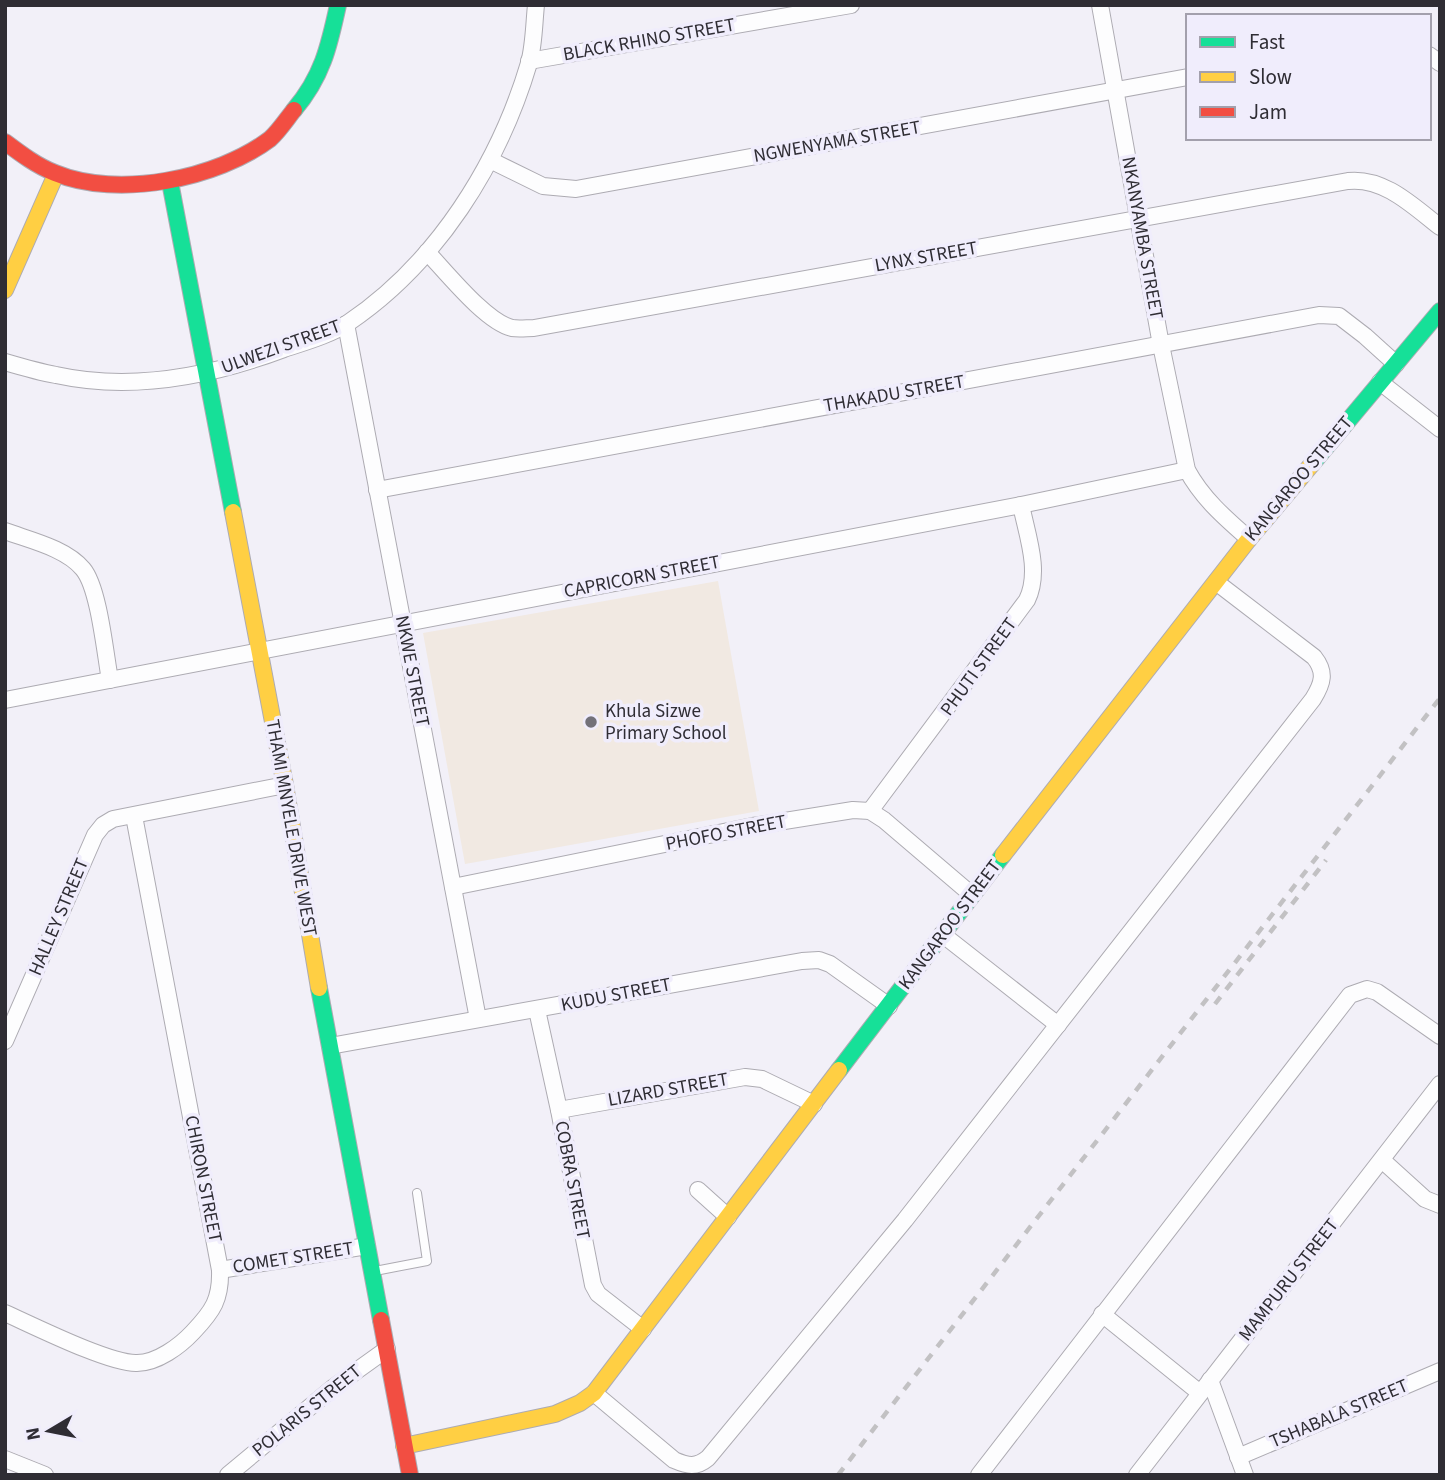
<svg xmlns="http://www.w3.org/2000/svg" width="1445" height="1480" viewBox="0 0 1445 1480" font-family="'Source Sans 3',sans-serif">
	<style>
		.education { fill: #f1e9e2 }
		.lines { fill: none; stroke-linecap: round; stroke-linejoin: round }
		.lane-casing { stroke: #adabb2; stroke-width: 10 }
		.street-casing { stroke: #adabb2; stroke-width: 18 }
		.fast-casing { stroke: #adabb2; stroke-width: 18 }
		.slow-casing { stroke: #adabb2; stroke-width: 18 }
		.jam-casing { stroke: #adabb2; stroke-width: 18 }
		.lane { stroke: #fdfdfe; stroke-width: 8 }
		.street { stroke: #fdfdfe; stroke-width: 16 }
		.fast { stroke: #16e098; stroke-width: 16 }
		.slow { stroke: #ffcf43; stroke-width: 16 }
		.jam { stroke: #f24e42; stroke-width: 16 }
		.rail { stroke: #c2c1c3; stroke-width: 4.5; stroke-dasharray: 9 9; stroke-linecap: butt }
		.poi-dot { fill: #737179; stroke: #f0edfc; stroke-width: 2.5 }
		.labels { text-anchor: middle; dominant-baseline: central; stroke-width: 7; stroke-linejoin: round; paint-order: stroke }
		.street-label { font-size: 19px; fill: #2f2d34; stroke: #f0edfc }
		.poi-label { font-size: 19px; fill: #2f2d34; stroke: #f0edfc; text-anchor: start }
	</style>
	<rect width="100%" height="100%" fill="#f2f0f8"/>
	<path class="education" d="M718,581L759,811L465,864L423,633Z"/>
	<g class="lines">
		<g class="lane-casing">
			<path id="lane" d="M375,1271L427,1261L417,1193"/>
		</g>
		<g class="street-casing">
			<g id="street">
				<path d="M1100,5L1161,345L1187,470C1202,498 1225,518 1249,539"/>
				<path d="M1429,55L1440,63"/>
				<path d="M529,61L851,5"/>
				<path d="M490,160L543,186L576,189L1188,77"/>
				<path d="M427,252C447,273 486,322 512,328C519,329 527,328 534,328L1348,181C1384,177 1413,206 1440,227"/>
				<path d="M346,324L478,1019"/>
				<path d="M5,362C22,367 39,372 56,375C133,392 212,376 284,349C305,342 330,335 348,323C437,263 499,164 529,63C534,45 534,24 536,5"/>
				<path d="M1380,382L1440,429"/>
				<path d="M377,490L1319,315L1339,316L1365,336L1396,364"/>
				<path d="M5,531C29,540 66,548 83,569C99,588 105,653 110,680"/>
				<path d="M5,700L1021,505L1187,470"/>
				<path d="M870,811L1027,600C1041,571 1027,535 1021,505"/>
				<path d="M453,887L753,826L853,810L870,811L884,820L972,895"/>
				<path d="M942,934L1058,1025"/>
				<path d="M537,1010L559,1110L593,1285L598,1294L643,1329"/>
				<path d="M5,1041L95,835L103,825L113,819L285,785"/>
				<path d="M330,1046L802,961L819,960L830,964L889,1006"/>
				<path d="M559,1110L745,1077L762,1079L814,1104"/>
				<path d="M1382,1160L1425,1199L1440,1205"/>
				<path d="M698,1190L728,1217"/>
				<path d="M220,1270L367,1246"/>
				<path d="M5,1313C34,1326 110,1364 137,1363C157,1363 180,1346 193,1332C213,1311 221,1299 220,1270L134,816"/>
				<path d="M1102,1314L1200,1393"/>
				<path d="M1210,1380L1245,1475"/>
				<path d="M594,1393L674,1460C688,1466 696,1468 708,1458L905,1220L1313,699C1323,683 1326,672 1314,657L1216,582"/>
				<path d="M1238,1457L1440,1371"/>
				<path d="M5,1459L45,1475"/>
				<path d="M228,1475L334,1387L387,1349"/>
				<path d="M979,1475L1350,995L1367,989L1377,992L1440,1036"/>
				<path d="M1137,1475L1440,1084"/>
			</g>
		</g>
		<g class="fast-casing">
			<g id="fast">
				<path d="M294,110C322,77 329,47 338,5"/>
				<path d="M170,182L233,512"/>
				<path d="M1312,464L1440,311"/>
				<path d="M319,988L381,1320"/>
				<path d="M839,1070L1003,855"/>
			</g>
		</g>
		<g class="slow-casing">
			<g id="slow">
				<path d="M5,290L56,174"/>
				<path d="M233,512L285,785L319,988"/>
				<path d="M1003,855L1249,539L1312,464"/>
				<path d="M404,1446L555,1414L580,1403L594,1393L839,1070"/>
			</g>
		</g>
		<g class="jam-casing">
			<g id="jam">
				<path d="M5,142C21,154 37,166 55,173C118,199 217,179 270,139C279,131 286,120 294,110"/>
				<path d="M381,1320L410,1475"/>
			</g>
		</g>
		<use href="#lane" class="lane"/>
		<use href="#street" class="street"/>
		<use href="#fast" class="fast"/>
		<use href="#slow" class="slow"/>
		<use href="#jam" class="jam"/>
		<g class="rail">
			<path d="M1215,1004L1326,860"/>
			<path d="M838,1475L1440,698"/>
		</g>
	</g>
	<circle class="poi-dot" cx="591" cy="722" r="7"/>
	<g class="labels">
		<g class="street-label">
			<text transform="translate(649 40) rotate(-10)">BLACK RHINO STREET</text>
			<text transform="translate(837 142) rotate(-10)">NGWENYAMA STREET</text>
			<text transform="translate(1142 238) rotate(80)">NKANYAMBA STREET</text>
			<text transform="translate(926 257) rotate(-10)">LYNX STREET</text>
			<text transform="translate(281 347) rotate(-20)">ULWEZI STREET</text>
			<text transform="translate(894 394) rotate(-10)">THAKADU STREET</text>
			<text transform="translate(1299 479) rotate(-50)">KANGAROO STREET</text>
			<text transform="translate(642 577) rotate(-11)">CAPRICORN STREET</text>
			<text transform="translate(979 667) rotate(-54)">PHUTI STREET</text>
			<text transform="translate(412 671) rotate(79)">NKWE STREET</text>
			<text transform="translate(291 828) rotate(80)">THAMI MNYELE DRIVE WEST</text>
			<text transform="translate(726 833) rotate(-11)">PHOFO STREET</text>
			<text transform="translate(59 917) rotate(-67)">HALLEY STREET</text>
			<text transform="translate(950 925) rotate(-53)">KANGAROO STREET</text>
			<text transform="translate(616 995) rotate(-11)">KUDU STREET</text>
			<text transform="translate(668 1090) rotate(-10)">LIZARD STREET</text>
			<text transform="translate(203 1179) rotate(79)">CHIRON STREET</text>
			<text transform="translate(572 1180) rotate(79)">COBRA STREET</text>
			<text transform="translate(293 1258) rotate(-9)">COMET STREET</text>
			<text transform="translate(1289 1280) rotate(-52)">MAMPURU STREET</text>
			<text transform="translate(307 1411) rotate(-39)">POLARIS STREET</text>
			<text transform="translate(1339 1414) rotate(-23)">TSHABALA STREET</text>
		</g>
		<g class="poi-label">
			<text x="605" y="711">Khula Sizwe<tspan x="605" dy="22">Primary School</tspan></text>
		</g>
	</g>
	<rect width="1445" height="1480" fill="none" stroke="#2f2d34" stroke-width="14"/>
	<rect x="1186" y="14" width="245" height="126" fill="#f0edfc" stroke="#a3a0ac" stroke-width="2"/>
	<rect x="1200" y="37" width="35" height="10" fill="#16e098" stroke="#a3a0ac" stroke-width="2"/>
	<text x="1249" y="49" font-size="21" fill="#2f2d34">Fast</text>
	<rect x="1200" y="72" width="35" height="10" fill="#ffcf43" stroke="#a3a0ac" stroke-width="2"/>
	<text x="1249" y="84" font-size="21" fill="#2f2d34">Slow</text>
	<rect x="1200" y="107" width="35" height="10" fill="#f24e42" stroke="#a3a0ac" stroke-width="2"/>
	<text x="1249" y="119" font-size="21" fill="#2f2d34">Jam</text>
	<g transform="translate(49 1431) rotate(260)" stroke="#f0edfc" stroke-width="5" paint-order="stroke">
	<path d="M0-5L12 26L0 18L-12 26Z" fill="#2f2d34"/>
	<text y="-10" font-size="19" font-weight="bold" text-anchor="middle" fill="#2f2d34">N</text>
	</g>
</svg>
